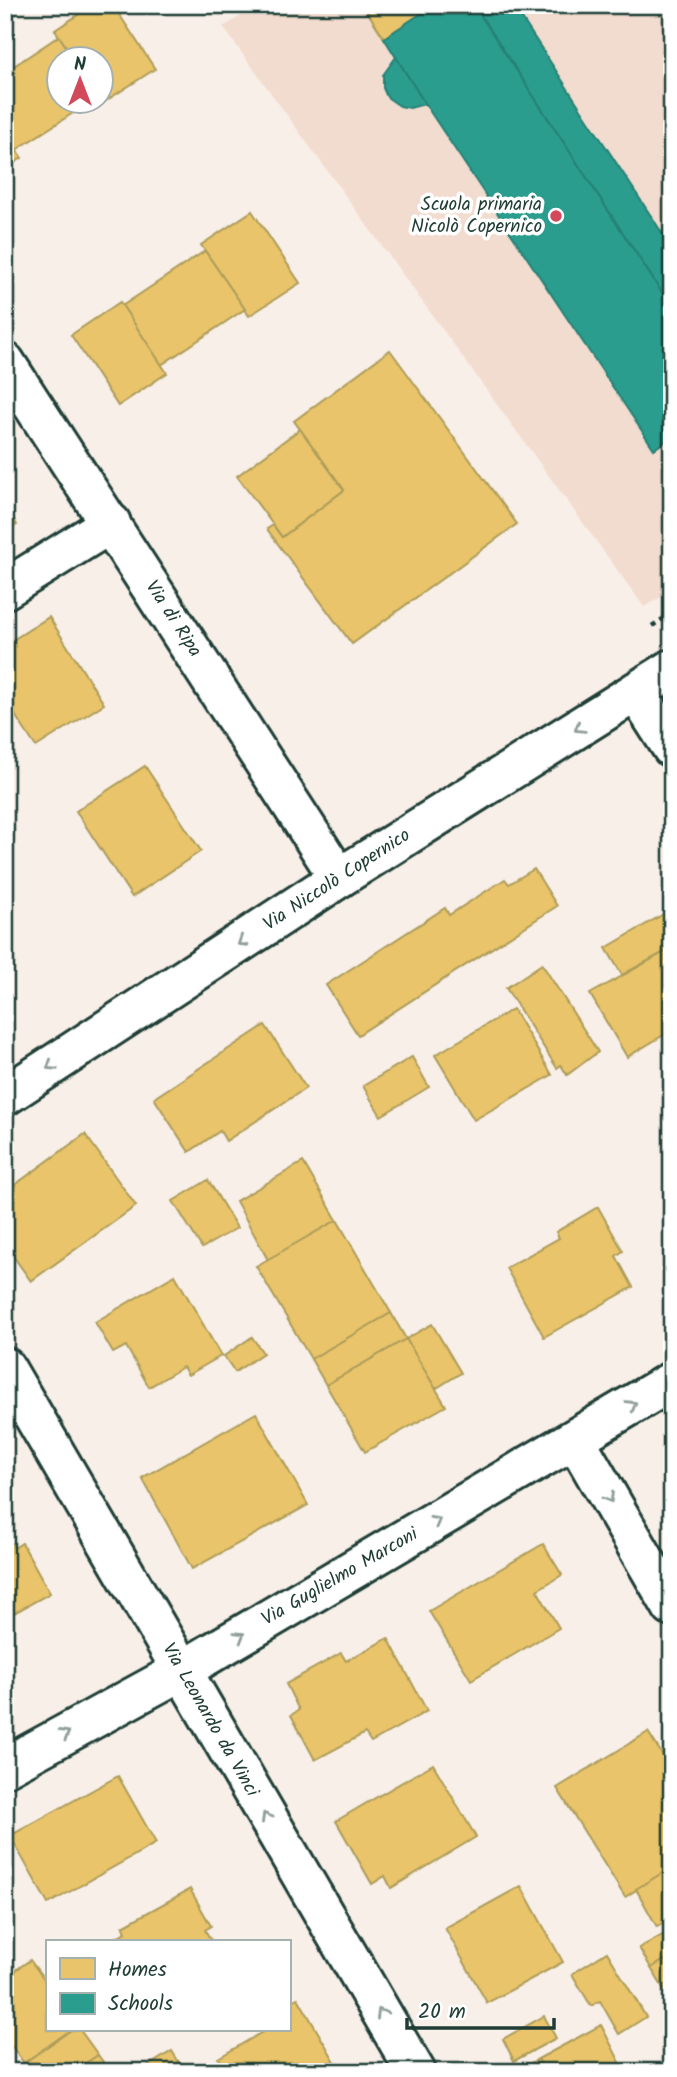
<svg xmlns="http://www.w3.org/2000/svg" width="677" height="2077" viewBox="0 0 677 2077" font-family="Kalam,sans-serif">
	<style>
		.built { fill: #f2dccf }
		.homes { fill: #e9c46a; stroke: #ac9c5a; stroke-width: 2 }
		.schools { fill: #2a9d8f; stroke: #278074; stroke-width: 2 }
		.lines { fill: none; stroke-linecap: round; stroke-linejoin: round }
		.minor-casing { stroke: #1f3d34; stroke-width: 44 }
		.secondary-casing { stroke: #1f3d34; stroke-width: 44 }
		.path { stroke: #1f3d34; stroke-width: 4.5; stroke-dasharray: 5 5; stroke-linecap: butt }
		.minor { stroke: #fff; stroke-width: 38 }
		.secondary { stroke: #fff; stroke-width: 38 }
		.oneway { stroke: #8f9e9a }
		.poi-dot { fill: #d1495b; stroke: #fff; stroke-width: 2.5 }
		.labels { text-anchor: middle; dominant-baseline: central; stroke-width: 7; stroke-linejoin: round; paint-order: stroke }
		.poi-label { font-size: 19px; fill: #1f3d34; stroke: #fff; text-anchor: end }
		.street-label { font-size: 19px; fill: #1f3d34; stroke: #fff }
	</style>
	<rect width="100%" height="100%" fill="#f9efe9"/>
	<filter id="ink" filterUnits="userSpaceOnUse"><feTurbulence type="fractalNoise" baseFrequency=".0143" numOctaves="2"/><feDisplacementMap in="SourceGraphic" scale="14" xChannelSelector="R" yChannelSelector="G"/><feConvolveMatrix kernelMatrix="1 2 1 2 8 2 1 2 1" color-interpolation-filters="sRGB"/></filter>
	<g filter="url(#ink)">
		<path class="built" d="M259,5H672V591L644,607L223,27Z"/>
		<g class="homes">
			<path d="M93,5H113L155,69L104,102L102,98V60H75L55,30Z"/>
			<path d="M363,5H434L384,38Z"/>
			<path d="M59,36L75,60H60V102H90L16,150L5,134V72Z"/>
			<path d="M5,134L22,158L5,169Z"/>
			<path d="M252,211L300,283L249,316L201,245Z"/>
			<path d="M205,251L245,309L161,365L122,306Z"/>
			<path d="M120,302L167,373L118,406L71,335Z"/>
			<path d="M390,350L517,524L352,644L267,529L273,525L282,537L344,490L294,421Z"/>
			<path d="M300,429L344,490L282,537L237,476Z"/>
			<path d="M5,505L17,525L5,532Z"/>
			<path d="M49,617L104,704L36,747L5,700V645Z"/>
			<path d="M145,766L201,851L132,897L76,811Z"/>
			<path d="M534,869L557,906L358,1035L326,985L445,908L449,915L505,879L509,884Z"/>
			<path d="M672,909V948L622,975L606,948Z"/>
			<path d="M672,948V1030L627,1057L590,994Z"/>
			<path d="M542,964L598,1052L567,1075L561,1065L557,1068L506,988Z"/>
			<path d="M513,1009L552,1075L474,1120L435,1055Z"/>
			<path d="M265,1025L306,1088L226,1141L220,1131L189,1152L154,1098Z"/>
			<path d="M412,1057L429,1087L381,1116L363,1086Z"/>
			<path d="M85,1134L136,1206L31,1281L5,1245V1192Z"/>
			<path d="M303,1162L337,1220L268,1260L236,1201Z"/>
			<path d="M208,1180L237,1228L202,1248L173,1201Z"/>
			<path d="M598,1207L623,1251L616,1256L633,1287L544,1337L506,1268L559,1238L556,1232Z"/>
			<path d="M337,1220L391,1313L311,1359L256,1266Z"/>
			<path d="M175,1275L221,1356L188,1375L183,1367L149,1387L126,1346L113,1353L95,1322Z"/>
			<path d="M391,1313L406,1339L326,1385L311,1359Z"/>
			<path d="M432,1324L461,1373L435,1389L406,1339Z"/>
			<path d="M252,1337L263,1353L235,1372L224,1356Z"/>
			<path d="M406,1339L446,1406L365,1452L326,1385Z"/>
			<path d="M256,1413L308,1505L192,1569L142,1478Z"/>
			<path d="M5,1533L14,1548L22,1543L50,1593L5,1618Z"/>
			<path d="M543,1544L562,1575L537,1590L559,1628L471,1680L429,1611Z"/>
			<path d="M388,1638L427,1711L371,1742L365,1733L315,1760L291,1715L299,1710L286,1684L341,1653L346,1661Z"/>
			<path d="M648,1732L672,1770V1867L625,1897L557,1788Z"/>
			<path d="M433,1764L476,1837L391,1888L385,1876L372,1884L336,1821Z"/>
			<path d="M118,1776L156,1843L48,1904L10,1836Z"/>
			<path d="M672,1867V1919L657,1927L636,1889Z"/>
			<path d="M521,1886L563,1962L487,2003L445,1928Z"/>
			<path d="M190,1889L211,1926L205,1930L212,1942H107L126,1932L123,1926Z"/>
			<path d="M672,1930V1956L651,1968L639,1948Z"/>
			<path d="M607,1952L646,2017L619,2034L600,2001L591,2006L572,1974Z"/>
			<path d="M672,1956V2003L651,1968Z"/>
			<path d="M30,1960L47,1983V2030H71L24,2063L5,2037V1978Z"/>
			<path d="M298,1998L341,2072H226L218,2058L266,2030H289V2003Z"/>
			<path d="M544,2016L556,2038L514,2061L503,2039Z"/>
			<path d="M601,2025L625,2072H545L538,2059Z"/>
			<path d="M71,2030H80L98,2055L73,2072H30L24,2063Z"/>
			<path d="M172,2051L185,2072H147L145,2068Z"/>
			<path d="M98,2055L109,2070L106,2072H80L77,2069Z"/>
			<path d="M538,2059L545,2072H514Z"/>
		</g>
		<g class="schools">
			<path d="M434,5H474L672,308V437L654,449L425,104L384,38Z"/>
			<path d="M474,5H513L672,248V308Z"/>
			<path d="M396,57L425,104L410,108L400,106L387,97L383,88V75Z"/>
		</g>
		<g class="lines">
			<g class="minor-casing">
				<g id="minor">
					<path d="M5,362L339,878"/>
					<path d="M5,589L111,523"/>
					<path d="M636,692L672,748"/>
					<path d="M5,1367L416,2072"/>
					<path d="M575,1439L672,1607"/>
					<path d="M5,1767L181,1671L672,1381"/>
				</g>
			</g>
			<g class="secondary-casing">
				<path id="secondary" d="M5,1096L339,878L672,669"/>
			</g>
			<path class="path" d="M652,626L672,613"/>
			<use href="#minor" class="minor"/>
			<use href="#secondary" class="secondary"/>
		</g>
		<defs><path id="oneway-chevron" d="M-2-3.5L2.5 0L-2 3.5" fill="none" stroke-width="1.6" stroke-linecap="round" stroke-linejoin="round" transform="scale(1.75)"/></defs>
		<g class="oneway">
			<use href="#oneway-chevron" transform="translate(579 728) rotate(148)"/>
			<use href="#oneway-chevron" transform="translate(242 942) rotate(147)"/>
			<use href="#oneway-chevron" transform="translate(51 1066) rotate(147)"/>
			<use href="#oneway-chevron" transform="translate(632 1405) rotate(-31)"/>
			<use href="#oneway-chevron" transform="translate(609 1498) rotate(60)"/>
			<use href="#oneway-chevron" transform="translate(436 1521) rotate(-30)"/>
			<use href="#oneway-chevron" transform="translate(240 1636) rotate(-31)"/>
			<use href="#oneway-chevron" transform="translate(65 1734) rotate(-29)"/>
			<use href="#oneway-chevron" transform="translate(266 1817) rotate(-120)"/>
			<use href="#oneway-chevron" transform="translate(381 2013) rotate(-120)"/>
		</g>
	</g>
	<circle class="poi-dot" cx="556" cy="216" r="7"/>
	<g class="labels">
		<g class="poi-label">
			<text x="542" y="205">Scuola primaria<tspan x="542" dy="22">Nicolò Copernico</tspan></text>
		</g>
		<g class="street-label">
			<text transform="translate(173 619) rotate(57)">Via di Ripa</text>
			<text transform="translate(337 880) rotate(-33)">Via Niccolò Copernico</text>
			<text transform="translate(340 1577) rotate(-30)">Via Guglielmo Marconi</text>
			<text transform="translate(210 1720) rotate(60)">Via Leonardo da Vinci</text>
		</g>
	</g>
	<rect width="677" height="2077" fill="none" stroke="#fff" stroke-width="28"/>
	<rect x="14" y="14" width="649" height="2049" fill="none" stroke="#1f3d34" stroke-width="2.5" filter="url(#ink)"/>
	<rect x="46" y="1940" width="245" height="91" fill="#ffffff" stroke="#a5b1ae" stroke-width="2"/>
	<rect x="60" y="1958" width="35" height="21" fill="#e9c46a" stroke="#a5b1ae" stroke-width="2"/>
	<text x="108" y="1976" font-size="21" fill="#1f3d34">Homes</text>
	<rect x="60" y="1993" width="35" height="21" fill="#2a9d8f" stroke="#a5b1ae" stroke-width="2"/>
	<text x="108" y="2010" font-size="21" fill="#1f3d34">Schools</text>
	<g transform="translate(80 80)"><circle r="33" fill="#ffffff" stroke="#a5b1ae" stroke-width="2"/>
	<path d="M0-5L12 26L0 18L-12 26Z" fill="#d1495b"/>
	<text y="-10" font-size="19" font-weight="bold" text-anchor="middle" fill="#1f3d34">N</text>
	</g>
	<path d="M407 2018v10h147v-10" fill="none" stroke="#1f3d34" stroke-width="3.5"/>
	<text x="418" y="2018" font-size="21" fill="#1f3d34" stroke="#ffffff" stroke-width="5" paint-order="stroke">20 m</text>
</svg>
